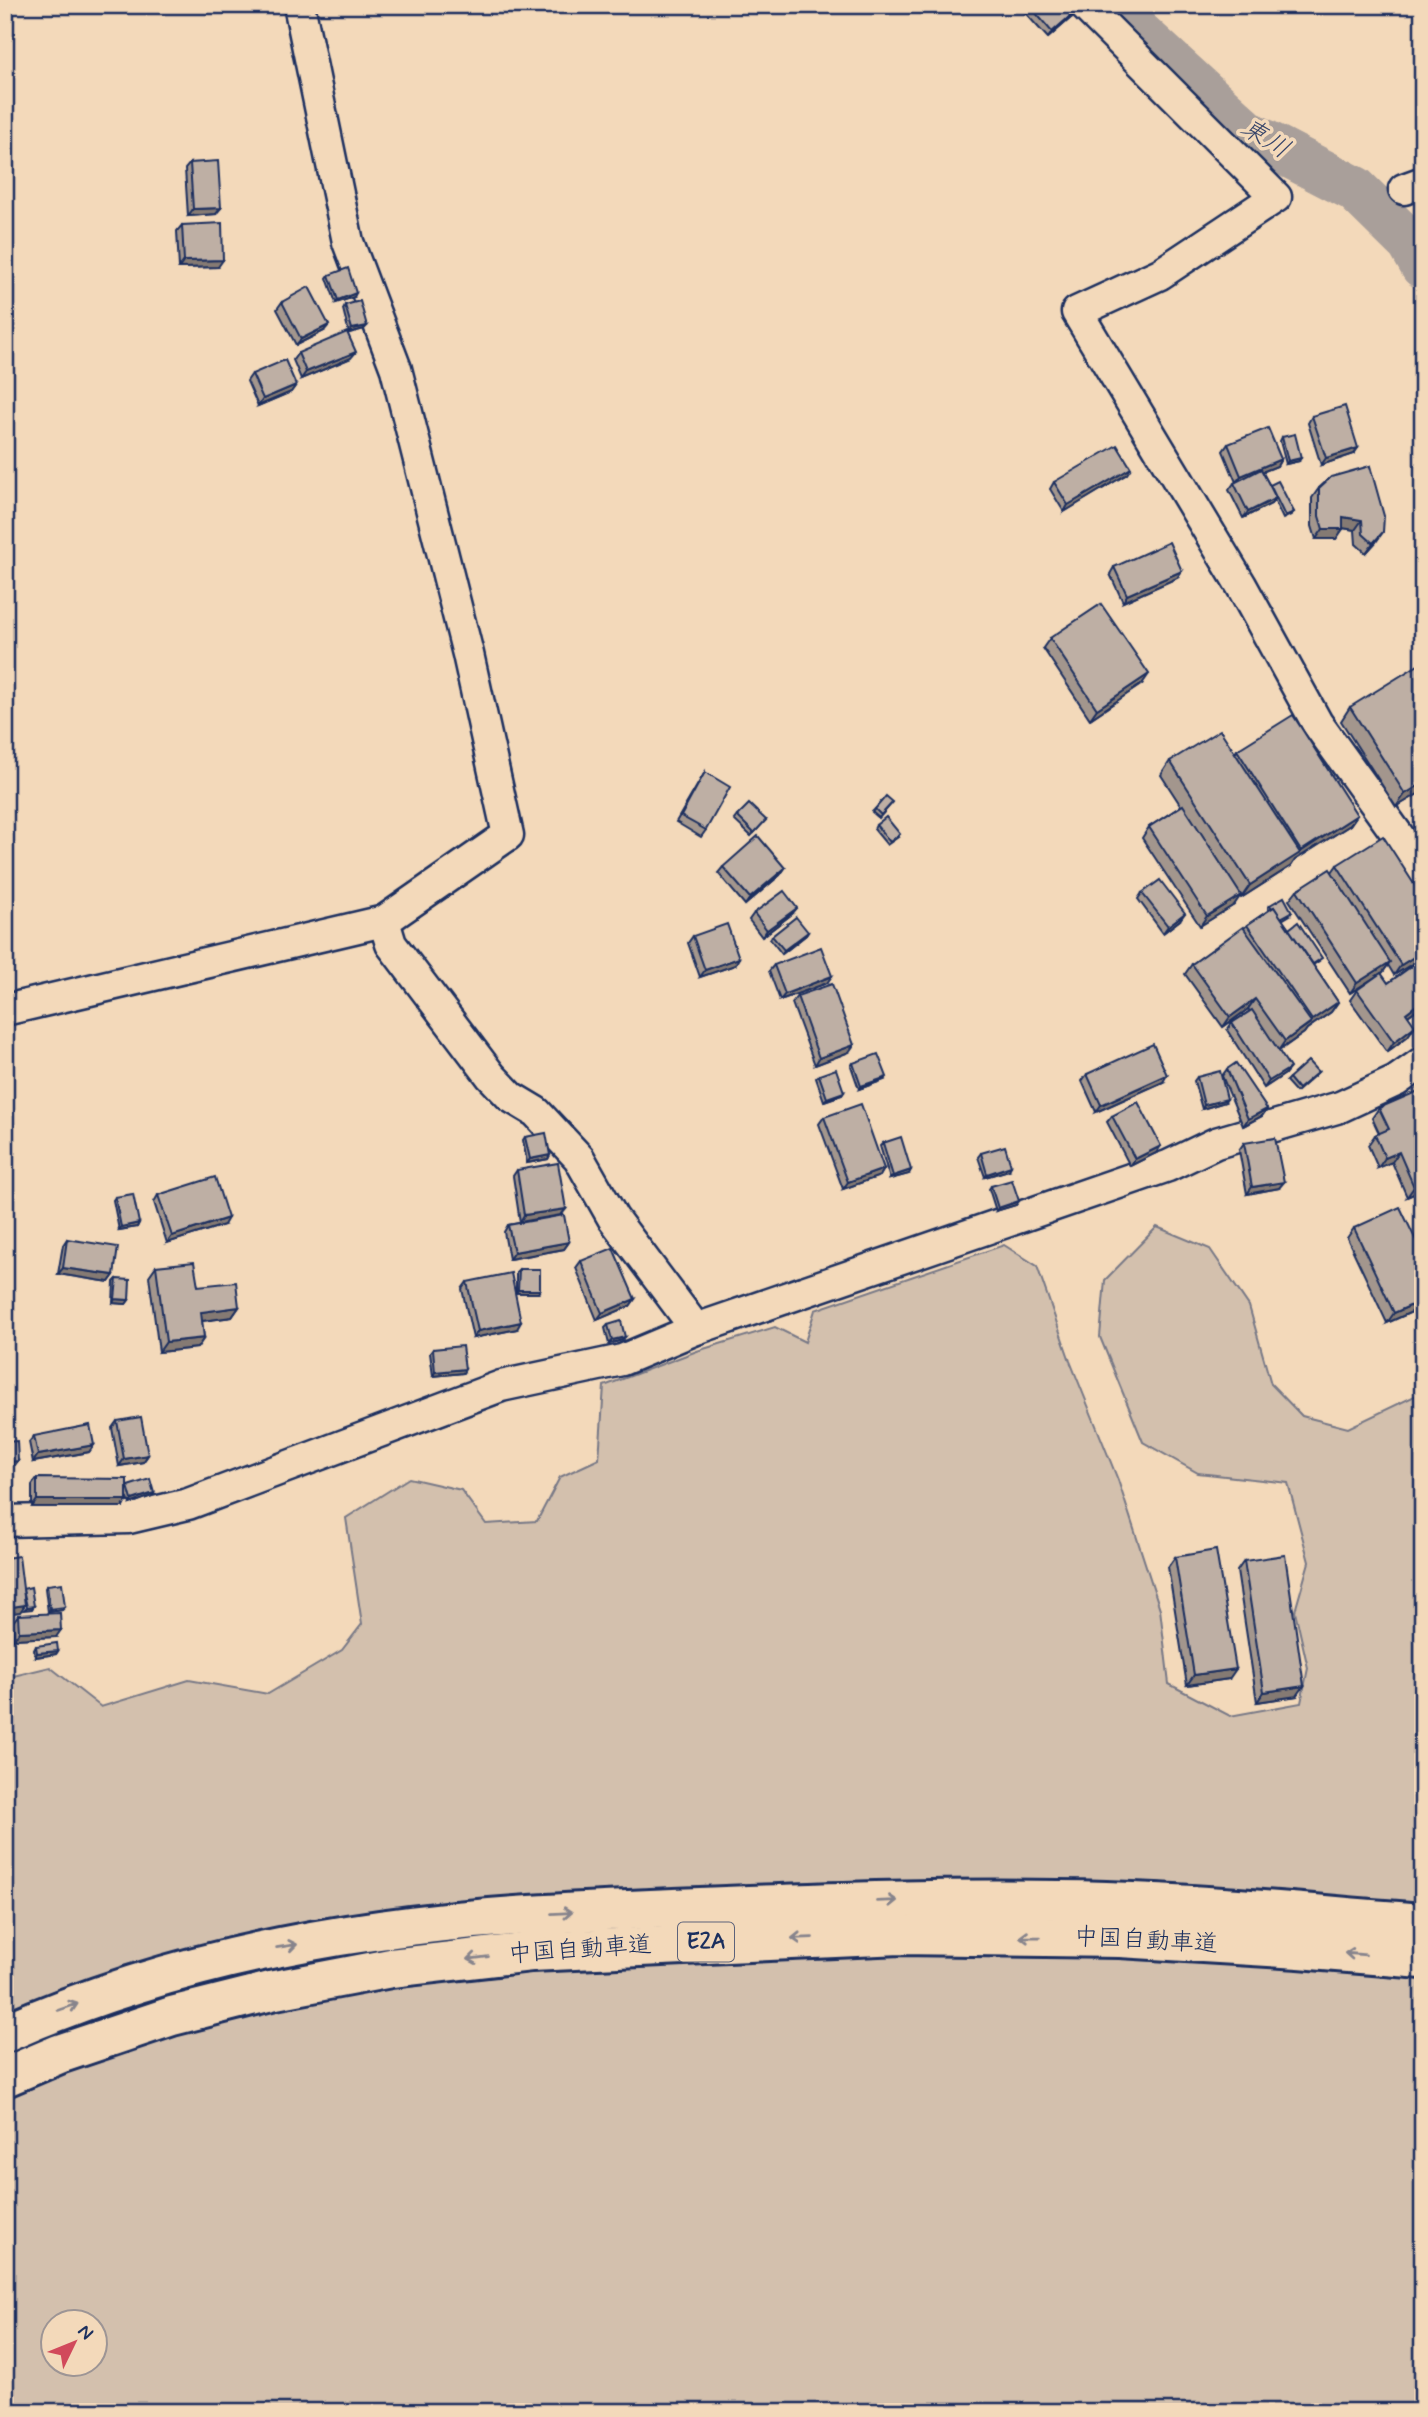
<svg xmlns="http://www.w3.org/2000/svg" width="1428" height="2417" viewBox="0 0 1428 2417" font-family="Mynerve,'Klee One',sans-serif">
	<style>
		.green { fill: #d3c0ad; stroke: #777886; stroke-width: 2; fill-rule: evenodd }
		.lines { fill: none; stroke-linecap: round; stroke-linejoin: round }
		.river { stroke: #a99f9a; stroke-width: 46 }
		.street-casing { stroke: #1b2f5e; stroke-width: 35 }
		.highway-casing { stroke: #1b2f5e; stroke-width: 44 }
		.street { stroke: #f3d9ba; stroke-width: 30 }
		.highway { stroke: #f3d9ba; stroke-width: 38 }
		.wall { fill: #a3968d; stroke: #1b2f5e; stroke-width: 2 }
		.shaded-wall { fill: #857a73; stroke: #1b2f5e; stroke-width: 2 }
		.building { fill: #beafa4; stroke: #1b2f5e; stroke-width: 2 }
		.oneway { stroke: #87848c }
		.labels { text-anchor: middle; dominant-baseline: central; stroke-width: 7; stroke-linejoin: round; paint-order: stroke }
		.shield { fill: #f3d9ba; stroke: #5c627a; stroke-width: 2 }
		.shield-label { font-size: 23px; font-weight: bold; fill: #1b2f5e }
		.street-label { font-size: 24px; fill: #1b2f5e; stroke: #f3d9ba }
		.water-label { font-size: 26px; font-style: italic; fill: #37456a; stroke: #f3d9ba }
	</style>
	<rect width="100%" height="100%" fill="#f3d9ba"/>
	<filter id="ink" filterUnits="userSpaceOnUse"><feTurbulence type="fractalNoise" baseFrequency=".0143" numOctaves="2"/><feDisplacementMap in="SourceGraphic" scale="14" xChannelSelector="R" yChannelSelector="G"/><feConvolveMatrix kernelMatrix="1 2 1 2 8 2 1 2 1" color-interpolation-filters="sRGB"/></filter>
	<g filter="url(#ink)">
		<path class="green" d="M1157,1227L1210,1249L1249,1306L1271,1384L1302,1416L1348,1428L1423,1392V2412H5V1678L50,1667L101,1707L189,1680L268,1694L342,1650L362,1624L346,1518L409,1478L461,1490L486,1524L537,1521L560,1477L599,1459L604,1386L697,1351L775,1327L805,1342L815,1310L1004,1245L1037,1266L1070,1361L1118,1480L1160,1609L1169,1684L1230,1716L1301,1703L1308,1668L1295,1611L1309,1562L1288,1483L1198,1473L1143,1442L1100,1337L1105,1280ZM52,2322H94V2364H52Z"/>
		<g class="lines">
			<path class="river" d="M1108,5L1249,134L1355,189L1410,243L1423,266"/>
			<g class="street-casing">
				<g id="street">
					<path d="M1084,5L1276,197L1160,274L1077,312L1241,585L1317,723L1423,870"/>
					<path d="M1404,189L1423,182"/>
					<path d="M384,921L391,944L491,1076L511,1097L536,1112L579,1158L613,1218L696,1329"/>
					<path d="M5,1010L384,921L508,835L468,654L396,369L348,242L299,5"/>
					<path d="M5,1521L129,1518L188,1504L501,1386L622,1360L696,1329L1168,1166L1216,1143L1340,1107L1396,1081L1423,1062"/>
				</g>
			</g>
			<g class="highway-casing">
				<g id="highway">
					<path d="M5,2033C170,1960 351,1926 530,1915C578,1912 626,1910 674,1908C818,1902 962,1897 1106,1901C1212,1904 1318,1915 1423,1923"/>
					<path d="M5,2077L59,2054L172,2016L275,1990L391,1968L531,1952L900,1935L1120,1938L1299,1949L1423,1959"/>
				</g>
			</g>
			<use href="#street" class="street"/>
			<use href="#highway" class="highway"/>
		</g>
		<g class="wall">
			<path d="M1018,5H1073L1072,17L1048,38Z"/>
			<path d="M190,163L216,214L188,216L185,169Z"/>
			<path d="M182,225L218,267L179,268L177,231Z"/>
			<path d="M329,275L354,297L336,303L327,278Z"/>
			<path d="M282,302L324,331L296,345L277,309Z"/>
			<path d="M345,305L367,326L364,329L349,333L343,309Z"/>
			<path d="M298,353L351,358L301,379L293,360Z"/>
			<path d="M252,374L296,385L291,392L258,406L247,381Z"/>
			<path d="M1312,416L1354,454L1321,465L1308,423Z"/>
			<path d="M1282,437L1299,461L1286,464L1280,441Z"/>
			<path d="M1228,444L1281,459L1277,466L1262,472L1270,486V485L1294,512L1291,515L1283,519L1274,500L1271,504L1243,518L1229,490L1234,483L1236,482L1223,451Z"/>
			<path d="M1370,466L1376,542L1366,553L1356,544L1355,530L1343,528L1336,539H1316L1312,526V498L1319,488Z"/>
			<path d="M1127,474L1064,512L1050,489L1054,482Z"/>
			<path d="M1114,567L1177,578L1123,602L1110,574Z"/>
			<path d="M1050,638L1142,684L1090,719L1043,648Z"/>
			<path d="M1350,707L1423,791L1396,807L1341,721Z"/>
			<path d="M1237,750L1357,815L1350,825L1295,860L1291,866L1241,898L1239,896L1234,905L1200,926L1142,838L1149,827L1181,806L1161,775L1170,761L1235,753Z"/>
			<path d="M705,772L706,830L701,837L676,822Z"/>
			<path d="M893,802L879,818L872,812L875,809Z"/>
			<path d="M737,816L766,820L751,836L734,820Z"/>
			<path d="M876,825L898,837L887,845L874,829Z"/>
			<path d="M1337,865L1423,957L1394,975L1388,965L1383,972L1381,974L1388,983L1423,958V1005L1408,1016V1036L1387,1052L1350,1000L1357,990L1376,976L1350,993L1289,900L1297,890L1332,872Z"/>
			<path d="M723,867L785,868L780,875L745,905L718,873Z"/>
			<path d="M1142,893L1180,920L1163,933L1138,899Z"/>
			<path d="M1270,905L1290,915L1282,920L1289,929L1319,961L1313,965L1338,1002L1331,1012L1307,1029L1304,1033L1279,1051L1285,1074L1264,1088L1227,1030L1232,1023L1250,1011L1248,1009L1223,1027L1185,974L1192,964L1244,928L1247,925L1269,910L1268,908Z"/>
			<path d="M754,913L792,914L762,937L749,920Z"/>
			<path d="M808,932L806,935L782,954L770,939L772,936Z"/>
			<path d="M693,936L735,965L700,977L688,943Z"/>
			<path d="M774,965L827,983L780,1000L769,971Z"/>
			<path d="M797,996L849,1052L815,1065L792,1003Z"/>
			<path d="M853,1063L884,1080L859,1089L851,1066Z"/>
			<path d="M1227,1069L1267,1109L1262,1116L1243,1126L1222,1076Z"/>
			<path d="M1318,1072L1315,1075L1296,1092L1286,1081L1289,1078Z"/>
			<path d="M1087,1074L1163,1082L1096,1112L1082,1081Z"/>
			<path d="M819,1075L844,1092L842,1095L824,1101L816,1078Z"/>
			<path d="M1197,1077L1225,1102L1202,1109L1194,1081Z"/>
			<path d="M1379,1108L1423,1190L1407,1197L1392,1162L1378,1168L1368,1145L1375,1135L1379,1133L1372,1118Z"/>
			<path d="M1112,1116L1156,1153L1130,1166L1107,1122Z"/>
			<path d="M824,1117L884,1169L880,1176L843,1189L819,1124Z"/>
			<path d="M525,1137L550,1155L548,1159L527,1163L523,1140Z"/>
			<path d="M883,1143L909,1174L890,1179L880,1146Z"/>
			<path d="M1244,1143L1279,1188L1247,1194L1239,1150Z"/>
			<path d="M981,1153L1009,1170L985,1177L978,1157Z"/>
			<path d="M517,1170L566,1209L561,1215L569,1242L564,1249L509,1259L504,1232L508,1225L552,1217L520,1222L513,1176Z"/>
			<path d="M991,1186L1019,1201L1016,1205L996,1211L989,1189Z"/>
			<path d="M158,1195L224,1225L167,1243L154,1202Z"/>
			<path d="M115,1197L139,1223L137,1227L119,1230L113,1200Z"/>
			<path d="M1354,1228L1423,1307L1387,1323L1347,1238Z"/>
			<path d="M67,1239L114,1275L109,1282L58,1274L63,1245Z"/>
			<path d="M581,1261L635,1299L630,1306L597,1320L576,1268Z"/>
			<path d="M156,1266L198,1286L239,1307L232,1317L202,1321L204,1338L197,1348L159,1352L149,1276Z"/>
			<path d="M519,1269L538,1293H516V1272Z"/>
			<path d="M117,1279L129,1300L126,1304L113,1303L114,1282Z"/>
			<path d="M467,1282L517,1329L473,1338L462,1289Z"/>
			<path d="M608,1325L622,1340L609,1344L605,1328Z"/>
			<path d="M433,1349L463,1373L433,1376L430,1353Z"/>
			<path d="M117,1421L148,1455L143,1462L119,1466L112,1428Z"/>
			<path d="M34,1436L94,1445L89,1452L33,1462L29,1442Z"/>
			<path d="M37,1478L127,1486L154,1493L152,1496L130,1504L127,1496L123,1507H32V1485Z"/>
			<path d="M1175,1557L1229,1679L1187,1685L1168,1567Z"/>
			<path d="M1244,1561L1297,1696L1257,1702L1237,1571Z"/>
			<path d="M47,1585L65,1607L62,1610L48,1612L45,1588Z"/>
			<path d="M18,1615L56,1637L14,1639L13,1622Z"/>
			<path d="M36,1646L58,1651L56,1654L35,1657L34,1650Z"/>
		</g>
		<g class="shaded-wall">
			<path d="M1077,10L1072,17L1048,38L1052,32Z"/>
			<path d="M221,208L216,214L188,216L193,209Z"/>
			<path d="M223,260L218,267L179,268L184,261Z"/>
			<path d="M356,293L354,297L336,303L338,300Z"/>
			<path d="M329,325L324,331L296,345L301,339Z"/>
			<path d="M367,326L364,329L349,333L352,329Z"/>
			<path d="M356,352L351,358L301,379L306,372Z"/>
			<path d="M296,385L291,392L258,406L263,399Z"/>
			<path d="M1358,448L1354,454L1321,465L1326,458Z"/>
			<path d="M1301,458L1299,461L1286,464L1288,461Z"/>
			<path d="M1281,459L1277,466L1236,482L1241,476Z"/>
			<path d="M1131,468L1127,474L1064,512L1068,505Z"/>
			<path d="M1276,498L1271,504L1243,518L1248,512Z"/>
			<path d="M1343,517L1362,520L1355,530L1336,527Z"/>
			<path d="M1323,529H1343L1336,539H1316Z"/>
			<path d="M1383,532L1376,542L1366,553L1373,543Z"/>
			<path d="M1182,571L1177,578L1123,602L1127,595Z"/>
			<path d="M1149,674L1142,684L1090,719L1097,709Z"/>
			<path d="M1423,783V791L1396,807L1405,794Z"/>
			<path d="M1357,815L1350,825L1295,860L1291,866L1241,898L1250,885Z"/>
			<path d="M785,868L780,875L745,905L750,898Z"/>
			<path d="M1241,895L1234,905L1200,926L1207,916Z"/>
			<path d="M797,908L792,914L762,937L767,930Z"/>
			<path d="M1185,913L1180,920L1163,933L1168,926Z"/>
			<path d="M808,932L806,935L782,954L784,950Z"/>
			<path d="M1423,951V957L1394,975L1401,965Z"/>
			<path d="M739,958L735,965L700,977L705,970Z"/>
			<path d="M1390,962L1383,972L1350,993L1357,983Z"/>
			<path d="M832,976L827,983L780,1000L785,994Z"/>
			<path d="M1255,999L1248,1009L1223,1027L1230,1017Z"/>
			<path d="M1423,1000V1005L1398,1023L1406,1013Z"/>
			<path d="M1338,1002L1331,1012L1307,1029L1304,1033L1278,1051L1285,1041L1309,1024L1312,1020Z"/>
			<path d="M1415,1026L1408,1036L1387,1052L1394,1042Z"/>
			<path d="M854,1045L849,1052L815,1065L819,1058Z"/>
			<path d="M1290,1068L1285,1074L1264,1088L1269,1081Z"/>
			<path d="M1167,1075L1163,1082L1096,1112L1101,1105Z"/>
			<path d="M887,1077L884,1080L859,1089L861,1086Z"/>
			<path d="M844,1092L842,1095L824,1101L827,1098Z"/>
			<path d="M1227,1099L1225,1102L1202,1109L1204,1105Z"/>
			<path d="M1267,1109L1262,1116L1243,1126L1248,1119Z"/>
			<path d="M1161,1146L1156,1153L1130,1166L1135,1159Z"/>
			<path d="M1399,1152L1392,1162L1378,1168L1385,1158Z"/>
			<path d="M550,1155L548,1159L527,1163L530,1159Z"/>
			<path d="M1011,1166L1009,1170L985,1177L987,1174Z"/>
			<path d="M884,1169L880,1176L843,1189L848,1182Z"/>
			<path d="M911,1170L909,1174L890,1179L893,1176Z"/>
			<path d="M1284,1182L1279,1188L1247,1194L1252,1187Z"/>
			<path d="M1423,1183V1190L1407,1197L1414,1187Z"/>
			<path d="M1019,1201L1016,1205L996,1211L998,1208Z"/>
			<path d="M566,1209L561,1215L520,1222L524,1215Z"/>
			<path d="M228,1218L224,1225L167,1243L172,1236Z"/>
			<path d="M139,1223L137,1227L119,1230L121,1227Z"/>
			<path d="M569,1242L564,1249L509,1259L514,1252Z"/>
			<path d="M63,1268L114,1275L109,1282L58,1274Z"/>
			<path d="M518,1290H540L538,1293H516Z"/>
			<path d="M115,1299L129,1300L126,1304L113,1303Z"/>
			<path d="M635,1299L630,1306L597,1320L602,1313Z"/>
			<path d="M1423,1300V1307L1387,1323L1394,1313Z"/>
			<path d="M239,1307L232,1317L194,1322L201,1312Z"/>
			<path d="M521,1322L517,1329L473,1338L478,1331Z"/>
			<path d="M625,1337L622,1340L609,1344L612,1340Z"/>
			<path d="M204,1338L197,1348L159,1352L166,1342Z"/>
			<path d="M465,1369L463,1373L433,1376L435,1372Z"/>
			<path d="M94,1445L89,1452L33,1462L38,1455Z"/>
			<path d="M148,1455L143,1462L119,1466L124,1459Z"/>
			<path d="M18,1461L15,1465H5V1462Z"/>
			<path d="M154,1493L152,1496L130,1504L132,1500Z"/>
			<path d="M37,1500H127L123,1507H32Z"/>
			<path d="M25,1605L20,1612L5,1614V1608Z"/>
			<path d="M34,1606L32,1609L24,1610L27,1607Z"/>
			<path d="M65,1607L62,1610L48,1612L50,1609Z"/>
			<path d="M61,1630L56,1637L14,1639L19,1632Z"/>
			<path d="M58,1651L56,1654L35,1657L37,1653Z"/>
			<path d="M1236,1669L1229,1679L1187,1685L1194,1675Z"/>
			<path d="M1304,1686L1297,1696L1257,1702L1264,1692Z"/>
		</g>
		<g class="building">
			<path d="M1029,5H1073L1077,10L1052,32Z"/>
			<path d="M218,161L221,208L193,209L190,163Z"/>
			<path d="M222,223L223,260L184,261L182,225Z"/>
			<path d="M348,268L356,293L338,300L329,275Z"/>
			<path d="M309,287L329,325L301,339L282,302Z"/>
			<path d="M360,301L367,326L352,329L345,305Z"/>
			<path d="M347,332L356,352L306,372L298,353Z"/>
			<path d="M285,360L296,385L263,399L252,374Z"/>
			<path d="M1345,406L1358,448L1326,458L1312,416Z"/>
			<path d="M1268,428L1281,459L1241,476L1228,444Z"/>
			<path d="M1295,434L1301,458L1288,461L1282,437Z"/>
			<path d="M1117,445L1131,468L1068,505L1054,482Z"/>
			<path d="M1370,466L1384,516L1383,532L1373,543L1363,534L1362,520L1343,517V529H1323L1319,516V488L1331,477Z"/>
			<path d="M1261,469L1276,498L1248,512L1234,483Z"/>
			<path d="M1278,481L1294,512L1285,516L1270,485Z"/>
			<path d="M1169,542L1182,571L1127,595L1114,567Z"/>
			<path d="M1101,604L1149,674L1097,709L1050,638Z"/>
			<path d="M1423,662V783L1405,794L1350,707Z"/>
			<path d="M1293,715L1357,815L1301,851L1237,750Z"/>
			<path d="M1220,730L1300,853L1250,885L1170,761Z"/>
			<path d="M705,772L730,787L706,830L681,816Z"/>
			<path d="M886,796L893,802L881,815L875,809Z"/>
			<path d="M749,804L766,820L754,833L737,816Z"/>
			<path d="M1183,805L1241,895L1207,916L1149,827Z"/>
			<path d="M886,817L900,834L890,842L876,825Z"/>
			<path d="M758,836L785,868L750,898L723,867Z"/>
			<path d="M1383,836L1423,898V951L1401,965L1337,865Z"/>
			<path d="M1330,869L1390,962L1357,983L1297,890Z"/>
			<path d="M1160,880L1185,913L1168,926L1142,893Z"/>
			<path d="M784,891L797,908L767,930L754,913Z"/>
			<path d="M1284,897L1292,912L1281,918L1274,907L1272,908L1270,905Z"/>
			<path d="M1274,907L1338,1002L1312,1020L1247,925Z"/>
			<path d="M796,917L808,932L784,950L772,936Z"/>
			<path d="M1298,922L1322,958L1313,964L1289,929Z"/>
			<path d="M727,924L739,958L705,970L693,936Z"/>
			<path d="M1243,927L1311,1022L1285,1041L1255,999L1230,1017L1192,964Z"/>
			<path d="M821,947L832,976L785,994L774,965Z"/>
			<path d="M1423,958V1000L1406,1013L1415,1026L1394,1042L1357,990L1381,973L1388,983Z"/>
			<path d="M832,984L854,1045L819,1058L797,996Z"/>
			<path d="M1252,1010L1290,1068L1269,1081L1232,1023Z"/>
			<path d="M1153,1044L1167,1075L1101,1105L1087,1074Z"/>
			<path d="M878,1054L887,1077L861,1086L853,1063Z"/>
			<path d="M1308,1061L1318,1072L1298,1089L1289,1078Z"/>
			<path d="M1236,1063L1267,1109L1248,1119L1227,1069Z"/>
			<path d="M836,1069L844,1092L827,1098L819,1075Z"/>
			<path d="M1220,1071L1227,1099L1204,1105L1197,1077Z"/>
			<path d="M1423,1089V1183L1414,1187L1399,1152L1385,1158L1375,1135L1389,1129L1379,1108Z"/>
			<path d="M1138,1102L1161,1146L1135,1159L1112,1116Z"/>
			<path d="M861,1104L884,1169L848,1182L824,1117Z"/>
			<path d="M546,1133L550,1155L530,1159L525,1137Z"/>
			<path d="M901,1137L911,1170L893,1176L883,1143Z"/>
			<path d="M1275,1138L1284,1182L1252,1187L1244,1143Z"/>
			<path d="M1005,1146L1011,1166L987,1174L981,1153Z"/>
			<path d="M558,1163L566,1209L524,1215L517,1170Z"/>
			<path d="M215,1177L228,1218L172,1236L158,1195Z"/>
			<path d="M1012,1180L1019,1201L998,1208L991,1186Z"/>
			<path d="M133,1194L139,1223L121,1227L115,1197Z"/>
			<path d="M1400,1207L1423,1255V1300L1394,1313L1354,1228Z"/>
			<path d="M564,1215L569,1242L514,1252L508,1225Z"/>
			<path d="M67,1239L118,1247L114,1275L63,1268Z"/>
			<path d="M613,1248L635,1299L602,1313L581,1261Z"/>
			<path d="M194,1262L198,1286L236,1282L239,1307L201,1312L204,1338L166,1342L156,1266Z"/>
			<path d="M519,1269H540V1290H518Z"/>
			<path d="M511,1273L521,1322L478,1331L467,1282Z"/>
			<path d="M117,1279L130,1280L129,1300L115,1299Z"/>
			<path d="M621,1321L625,1337L612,1340L608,1325Z"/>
			<path d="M462,1346L465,1369L435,1372L433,1349Z"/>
			<path d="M141,1417L148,1455L124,1459L117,1421Z"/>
			<path d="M90,1425L94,1445L38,1455L34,1436Z"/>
			<path d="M17,1441L18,1461L5,1462V1442Z"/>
			<path d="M37,1478L127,1479V1500H37Z"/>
			<path d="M150,1479L154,1493L132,1500L128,1486Z"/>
			<path d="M1216,1550L1236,1669L1194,1675L1175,1557Z"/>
			<path d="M1285,1555L1304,1686L1264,1692L1244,1561Z"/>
			<path d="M19,1556L25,1605L5,1608V1558Z"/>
			<path d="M62,1583L65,1607L50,1609L47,1585Z"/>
			<path d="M31,1587L34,1606L27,1607L23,1589Z"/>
			<path d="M60,1613L61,1630L19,1632L18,1615Z"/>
			<path d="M5,1631L10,1632L9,1649H5Z"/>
			<path d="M57,1643L58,1651L37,1653L36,1646Z"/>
		</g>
		<defs><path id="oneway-shaft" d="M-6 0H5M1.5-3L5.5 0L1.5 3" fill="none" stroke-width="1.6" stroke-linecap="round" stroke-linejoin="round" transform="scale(1.75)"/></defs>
		<g class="oneway">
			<use href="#oneway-shaft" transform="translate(887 1901) rotate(-2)"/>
			<use href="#oneway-shaft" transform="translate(562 1913) rotate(-3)"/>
			<use href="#oneway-shaft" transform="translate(1030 1937) rotate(-179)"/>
			<use href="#oneway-shaft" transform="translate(802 1938) rotate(178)"/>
			<use href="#oneway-shaft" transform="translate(287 1946) rotate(-9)"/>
			<use href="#oneway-shaft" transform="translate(1355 1954) rotate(-175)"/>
			<use href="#oneway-shaft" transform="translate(478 1958) rotate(173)"/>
			<use href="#oneway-shaft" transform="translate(68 2007) rotate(-19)"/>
		</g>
	</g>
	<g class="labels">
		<rect class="shield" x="678" y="1922.5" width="56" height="39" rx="5"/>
		<g class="shield-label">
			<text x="706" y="1942">E2A</text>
		</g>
		<g class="street-label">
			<text transform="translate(1146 1941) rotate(3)">中国自動車道</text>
			<text transform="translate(580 1950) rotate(-4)">中国自動車道</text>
		</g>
		<g class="water-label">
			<text transform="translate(1265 139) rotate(32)">東川</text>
		</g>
	</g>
	<rect width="1428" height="2417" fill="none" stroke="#f3d9ba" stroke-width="28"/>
	<rect x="14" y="14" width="1400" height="2389" fill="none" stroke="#1b2f5e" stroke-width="2.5" filter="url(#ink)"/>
	<g transform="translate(74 2343) rotate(47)"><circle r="33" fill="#f3d9ba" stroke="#9d9595" stroke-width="2"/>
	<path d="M0-5L12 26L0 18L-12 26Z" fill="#d1495b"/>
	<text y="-10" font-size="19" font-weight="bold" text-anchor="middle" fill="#1b2f5e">N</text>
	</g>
</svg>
